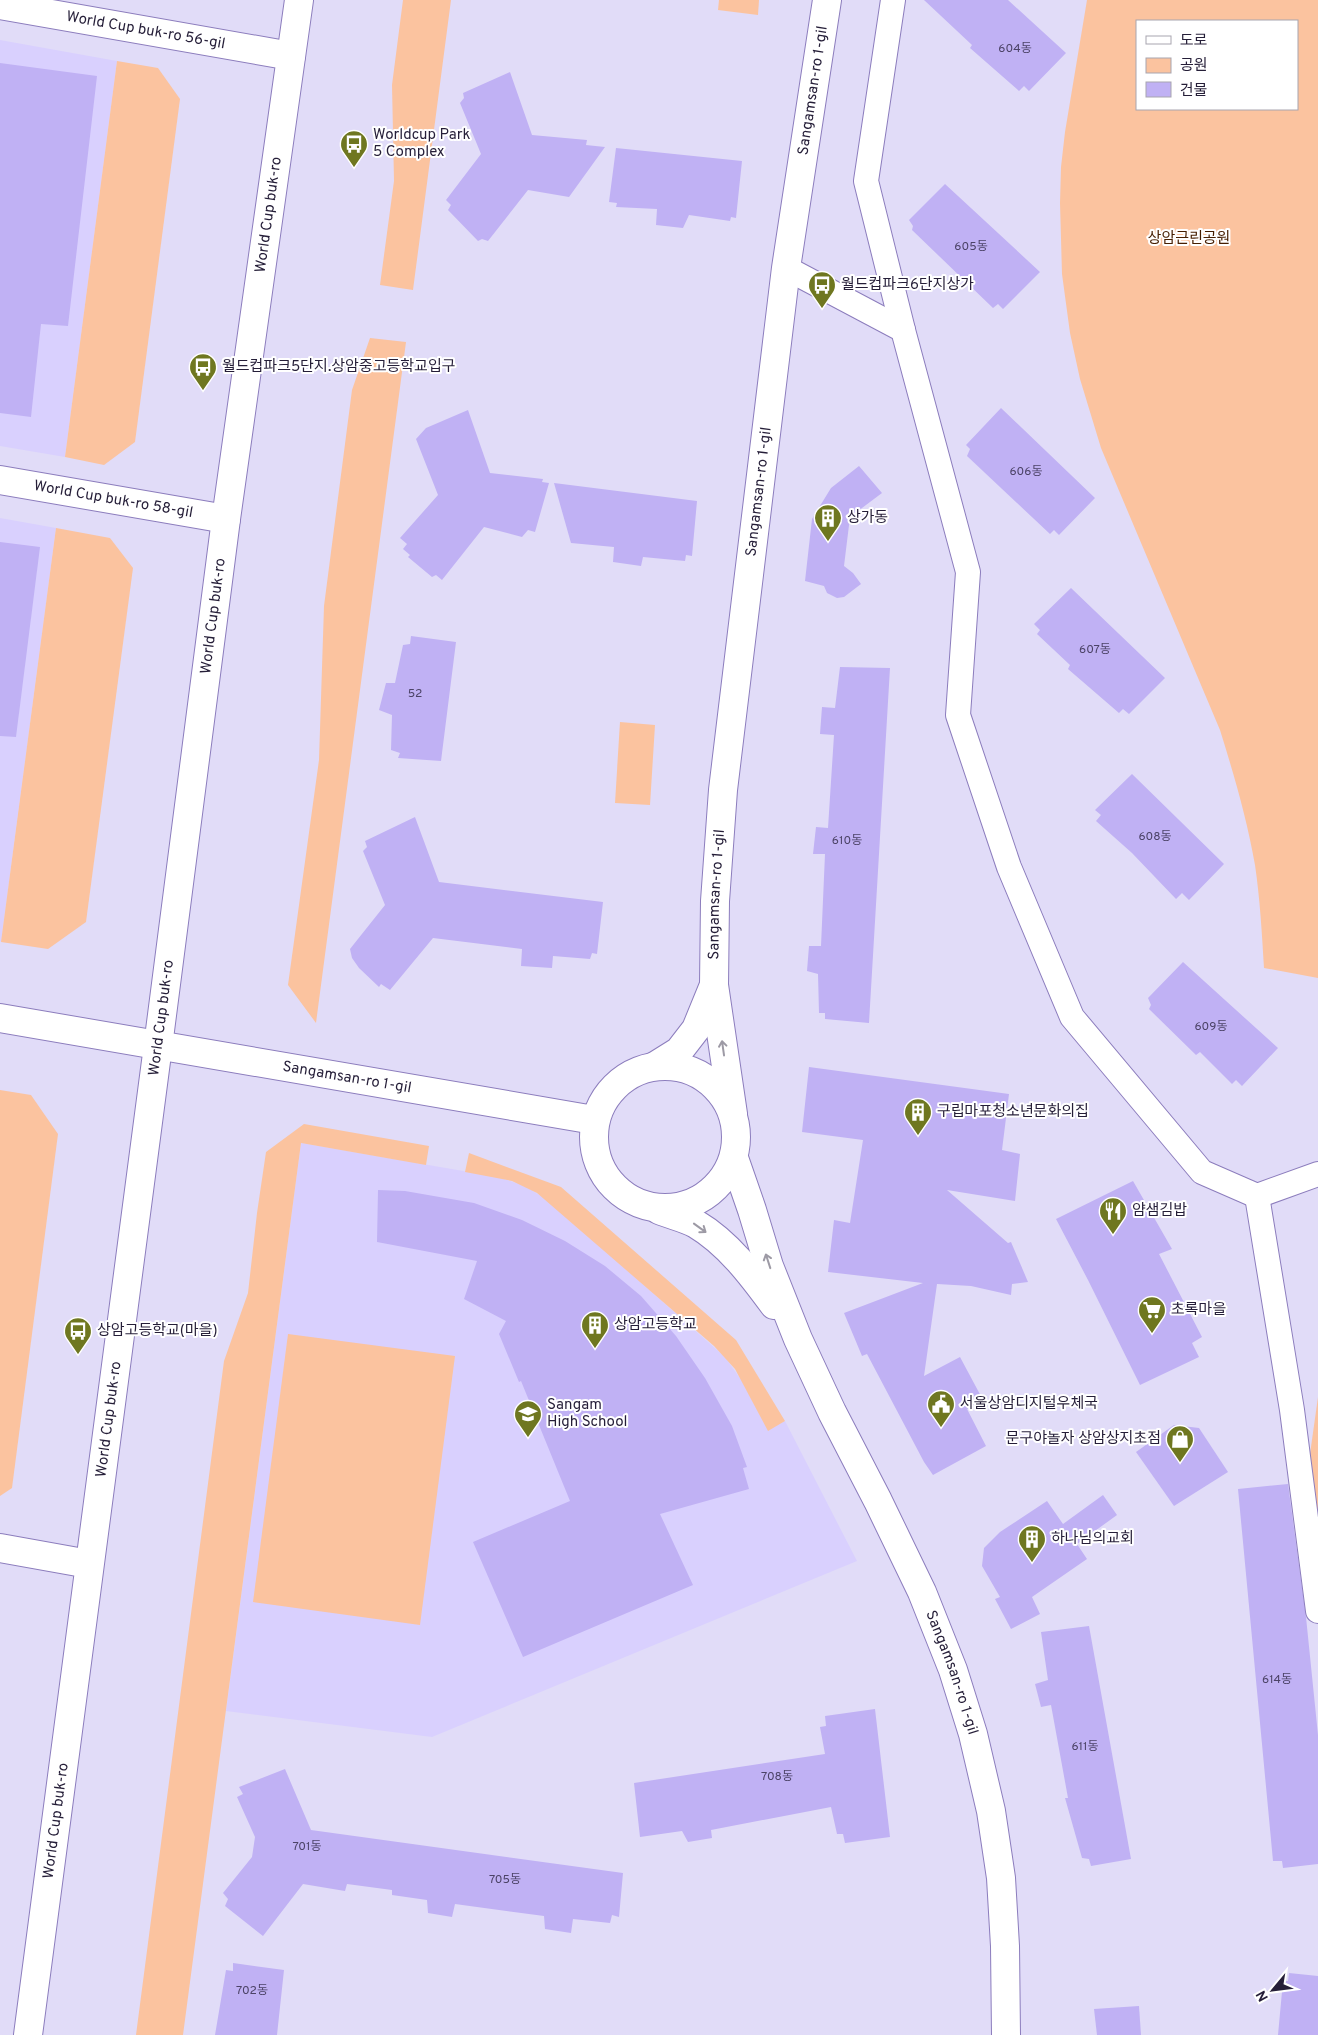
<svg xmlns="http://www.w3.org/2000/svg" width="1318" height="2035" viewBox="0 0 1318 2035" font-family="Overpass,'Noto Sans KR',sans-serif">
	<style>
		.built { fill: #d9d0fe }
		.green { fill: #fbc39f; fill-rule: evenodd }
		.building { fill: #c0b1f4 }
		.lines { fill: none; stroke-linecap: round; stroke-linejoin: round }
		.pedestrian-casing { stroke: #8c7dbd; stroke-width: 26 }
		.minor-casing { stroke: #8c7dbd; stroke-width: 30 }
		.secondary-casing { stroke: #8c7dbd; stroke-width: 30 }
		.pedestrian { stroke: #fff; stroke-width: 24 }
		.minor { stroke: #fff; stroke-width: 28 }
		.secondary { stroke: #fff; stroke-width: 28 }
		.oneway { stroke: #9d9aa5 }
		.labels { text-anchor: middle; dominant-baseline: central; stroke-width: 4; stroke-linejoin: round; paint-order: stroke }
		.number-label { font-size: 12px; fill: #4c4367 }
		.street-label { font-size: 15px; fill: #251e38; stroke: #fff }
		.poi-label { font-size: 15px; fill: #251e38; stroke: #fff; text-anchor: start }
		.park-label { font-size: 15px; fill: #461e00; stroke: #fff }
	</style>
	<rect width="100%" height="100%" fill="#e1dcf8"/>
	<g class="built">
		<path d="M0,40L117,61L65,457L0,446Z"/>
		<path d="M0,518L56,528L1,942L0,941Z"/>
		<path d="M301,1143L498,1177L525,1186L549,1201L725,1357L742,1381L768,1430L785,1421L857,1561L432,1737L226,1711Z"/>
	</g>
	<g class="green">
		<path d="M403,0H451L413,290L380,285L394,181L392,85Z"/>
		<path d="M719,0H759L758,15L718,10Z"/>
		<path d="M1087,0H1318V978L1264,968C1262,934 1260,899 1255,865C1247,819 1234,775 1220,730L1101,448L1080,379L1070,333L1062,274L1060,203L1061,167L1065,132ZM1137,21H1297V109H1137Z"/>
		<path d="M117,61L158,68L180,99L135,442L104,465L65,457Z"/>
		<path d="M370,338L406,342L316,1023L288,985L319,760L324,606L352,390Z"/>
		<path d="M56,528L110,538L133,568L86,922L48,949L1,942Z"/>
		<path d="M620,722L655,725L650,805L615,803Z"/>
		<path d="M0,1090L31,1095L58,1134L12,1488L0,1496Z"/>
		<path d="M304,1124L429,1146L426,1165L301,1143L183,2035H136L224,1361L248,1293L257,1213L266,1152Z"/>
		<path d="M469,1153L561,1187L736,1340L785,1421L768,1431L735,1369L714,1346L537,1193L512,1181L465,1172Z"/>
		<path d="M288,1334L455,1356L420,1625L253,1602Z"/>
		<path d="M1318,1397V1513L1309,1461Z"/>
	</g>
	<g class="building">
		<path d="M924,0H1008L1066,53L1029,91L1024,86L1019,91L970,48L972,45Z"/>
		<path d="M0,63L97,76L68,326L41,324L31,417L0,413Z"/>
		<path d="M510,72L532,135L587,140L586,145L605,147L569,197L528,190L488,241L482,239L478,241L448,210L451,205L446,200L481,154L460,103L464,98L463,93Z"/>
		<path d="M616,148L742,161L736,218L731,217L730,221L689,215L683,228L656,225L657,209L616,207L617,203L609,202Z"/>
		<path d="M945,184L1040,272L1003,309L998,304L993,308L912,230L913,226L909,220Z"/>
		<path d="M1001,408L1095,498L1059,535L1054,530L1050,534L967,456L970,449L966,445Z"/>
		<path d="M468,410L490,473L543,479L542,482L549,483L535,532L528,530L522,537L484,527L442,580L436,575L432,577L408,557L410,555L403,549L407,544L400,538L438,495L416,439L426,428Z"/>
		<path d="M859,466L882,493L850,517L844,566L853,573L861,584L844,597L837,598L827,593L824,586L805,581L812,519L831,488Z"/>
		<path d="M554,483L697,501L692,556L686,555L685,561L643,557L641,566L613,562L614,547L571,543Z"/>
		<path d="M0,542L40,547L16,737L0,736Z"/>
		<path d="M1071,588L1165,678L1129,714L1123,709L1119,713L1068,669L1070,665L1037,634L1040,630L1034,624Z"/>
		<path d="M411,636L456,642L441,761L398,758L400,753L391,750L392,715L379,710L386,683H395L403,645L410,644Z"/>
		<path d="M840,667L890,668L869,1023L825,1019V1013H819L818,974L807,971L809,946H821L825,854H813L816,827L828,828L834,735L820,734L822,707L835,708Z"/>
		<path d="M1132,774L1224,864L1189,900L1182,893L1176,899L1132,853L1096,821L1101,815L1095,810Z"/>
		<path d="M415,817L439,882L603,902L597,954L592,953L590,959L553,956L552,968L521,966L522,949L433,938L390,990L381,984L379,987L359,968L352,958L350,949L385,905L363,851L367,847L365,841Z"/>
		<path d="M1183,962L1278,1048L1242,1086L1236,1080L1232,1084L1200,1052L1196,1055L1149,1009L1151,1005L1148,998Z"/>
		<path d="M809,1067L1009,1094L1002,1150L1020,1154L1015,1201L947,1190L1008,1243L1011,1242L1028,1282L1012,1284L1011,1295L971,1286L937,1284L924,1376L960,1357L983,1400L967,1409L986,1446L933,1475L924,1462L867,1354L862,1356L844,1313L923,1283L828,1272L834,1220L850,1223L863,1140L802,1132Z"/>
		<path d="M1133,1181L1172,1249L1159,1254L1202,1337L1192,1343L1199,1357L1140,1385L1088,1280L1056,1219Z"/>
		<path d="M378,1190L405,1191L474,1203L522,1220L565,1241L605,1266L641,1296L676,1336L705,1378L732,1426L747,1467L743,1468L749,1489L660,1514L693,1585L523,1657L473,1542L570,1501L521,1381L519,1382L499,1334L506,1321L464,1299L477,1261L377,1242Z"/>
		<path d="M1174,1425L1199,1428L1228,1472L1174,1506L1136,1452Z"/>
		<path d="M1288,1484L1306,1617L1318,1735V1864L1283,1868L1282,1861H1273L1238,1489Z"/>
		<path d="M1103,1495L1117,1515L1077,1544L1087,1559L1032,1597L1040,1614L1011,1629L995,1599L1000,1597L982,1566L984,1548L1000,1532L1047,1501L1063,1524Z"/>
		<path d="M1089,1626L1131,1859L1091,1866L1089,1859L1082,1858L1065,1798H1068L1051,1705L1041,1707L1035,1684L1048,1680L1041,1632Z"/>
		<path d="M875,1709L890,1837L845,1843L843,1834H837L831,1807L711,1830L712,1838L688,1842L682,1831L640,1837L634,1783L825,1754L820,1727L826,1726L825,1716Z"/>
		<path d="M285,1769L311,1830L623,1873L619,1917L612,1915L610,1923L573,1919L571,1933L545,1929L544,1916L455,1904L452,1917L428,1913L427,1900L392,1895V1890L347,1884L345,1891L303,1884L263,1936L225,1906L228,1899L223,1893L252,1857L255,1837L237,1797L243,1794L239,1787Z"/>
		<path d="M233,1963L284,1970L277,2035H215L226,1970L233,1971Z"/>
		<path d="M1289,1973L1318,1976V2035H1278L1283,1981H1288Z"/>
		<path d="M1139,2006L1141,2035H1097L1094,2009Z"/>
	</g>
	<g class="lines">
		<g class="pedestrian-casing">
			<g id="pedestrian">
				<path d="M893,0L866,181L903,330"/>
				<path d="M786,268L903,330L968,572L958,715L1009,867L1072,1017L1202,1172L1257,1196L1318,1174"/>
				<path d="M1257,1196L1292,1410L1318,1611"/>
			</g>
		</g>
		<g class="minor-casing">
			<g id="minor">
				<path id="s1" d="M0,5L291,56"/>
				<path id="s2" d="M0,480L226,519"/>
				<path id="s3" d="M0,1018L594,1120"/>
				<circle cx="665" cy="1137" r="71"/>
				<path d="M655,1066L679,1051L696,1029L714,985"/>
				<path id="s4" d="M733,1114L714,985L715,901L723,790L786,268L827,0"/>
				<path id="s5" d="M734,1158L752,1210L769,1266L798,1339L832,1412L878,1501L922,1592L953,1670L973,1734L991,1811L1001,1878L1005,1946L1006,2035"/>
				<path d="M659,1210C671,1215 685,1218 696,1224C728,1243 752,1275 774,1305"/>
				<path d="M0,1548L89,1564"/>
			</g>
		</g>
		<g class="secondary-casing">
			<g id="secondary">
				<path id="s6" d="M28,2035L158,1046L226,519L299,0"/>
			</g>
		</g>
		<use href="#pedestrian" class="pedestrian"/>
		<use href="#minor" class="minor"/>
		<use href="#secondary" class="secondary"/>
	</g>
	<defs><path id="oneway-shaft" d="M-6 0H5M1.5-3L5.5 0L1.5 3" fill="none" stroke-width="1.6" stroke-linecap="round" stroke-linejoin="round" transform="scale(1.25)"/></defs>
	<g class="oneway">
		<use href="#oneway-shaft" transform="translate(723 1048) rotate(-98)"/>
		<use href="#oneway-shaft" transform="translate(700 1228) rotate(36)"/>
		<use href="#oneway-shaft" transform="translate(768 1261) rotate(-108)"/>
	</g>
	<defs>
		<g id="bus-pin" transform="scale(1.4375)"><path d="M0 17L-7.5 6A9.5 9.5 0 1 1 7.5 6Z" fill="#6f7720" stroke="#fff"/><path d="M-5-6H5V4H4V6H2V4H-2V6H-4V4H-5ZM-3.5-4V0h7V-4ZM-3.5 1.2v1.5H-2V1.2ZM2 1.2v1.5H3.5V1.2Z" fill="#fff"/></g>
		<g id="building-pin" transform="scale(1.4375)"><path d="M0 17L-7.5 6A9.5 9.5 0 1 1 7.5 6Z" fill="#6f7720" stroke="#fff"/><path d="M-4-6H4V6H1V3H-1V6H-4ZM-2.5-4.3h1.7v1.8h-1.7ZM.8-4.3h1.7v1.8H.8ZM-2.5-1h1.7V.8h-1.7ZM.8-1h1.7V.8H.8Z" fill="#fff"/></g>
		<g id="restaurant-pin" transform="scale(1.4375)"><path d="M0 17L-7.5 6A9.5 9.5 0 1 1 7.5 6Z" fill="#6f7720" stroke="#fff"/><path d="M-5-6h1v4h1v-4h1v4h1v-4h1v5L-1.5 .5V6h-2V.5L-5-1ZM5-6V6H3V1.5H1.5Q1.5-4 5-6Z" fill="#fff"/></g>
		<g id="supermarket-pin" transform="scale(1.4375)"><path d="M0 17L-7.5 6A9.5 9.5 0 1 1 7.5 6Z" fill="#6f7720" stroke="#fff"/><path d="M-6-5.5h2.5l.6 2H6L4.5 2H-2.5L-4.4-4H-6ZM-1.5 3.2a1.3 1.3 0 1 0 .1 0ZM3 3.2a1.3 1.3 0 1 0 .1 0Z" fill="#fff"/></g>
		<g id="civic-pin" transform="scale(1.4375)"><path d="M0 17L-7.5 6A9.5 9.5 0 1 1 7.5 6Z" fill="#6f7720" stroke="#fff"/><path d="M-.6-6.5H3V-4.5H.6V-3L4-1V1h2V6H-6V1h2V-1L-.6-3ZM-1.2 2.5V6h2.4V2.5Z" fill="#fff"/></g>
		<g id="school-pin" transform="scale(1.4375)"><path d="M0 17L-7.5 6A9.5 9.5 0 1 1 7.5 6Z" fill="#6f7720" stroke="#fff"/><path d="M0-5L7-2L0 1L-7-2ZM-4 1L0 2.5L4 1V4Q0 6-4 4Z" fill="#fff"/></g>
		<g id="shop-pin" transform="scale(1.4375)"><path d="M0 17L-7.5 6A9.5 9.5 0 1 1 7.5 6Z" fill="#6f7720" stroke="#fff"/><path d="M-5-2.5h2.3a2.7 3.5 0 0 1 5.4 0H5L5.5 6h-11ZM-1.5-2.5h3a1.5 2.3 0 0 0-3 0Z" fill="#fff"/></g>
	</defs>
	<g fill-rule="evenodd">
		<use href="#bus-pin" x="354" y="144"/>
		<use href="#bus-pin" x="822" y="285"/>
		<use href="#bus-pin" x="203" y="367"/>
		<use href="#building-pin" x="828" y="518"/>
		<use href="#building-pin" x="918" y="1112"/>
		<use href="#restaurant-pin" x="1113" y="1211"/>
		<use href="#supermarket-pin" x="1152" y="1310"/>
		<use href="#building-pin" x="595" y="1325"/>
		<use href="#bus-pin" x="78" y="1331"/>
		<use href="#civic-pin" x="941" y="1404"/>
		<use href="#school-pin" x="528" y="1414"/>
		<use href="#shop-pin" x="1180" y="1439"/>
		<use href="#building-pin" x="1032" y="1539"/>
	</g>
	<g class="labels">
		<g class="number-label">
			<text x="1015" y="49">604동</text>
			<text x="971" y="247">605동</text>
			<text x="1026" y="472">606동</text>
			<text x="1095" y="650">607동</text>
			<text x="415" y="694">52</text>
			<text x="1155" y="837">608동</text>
			<text x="847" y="841">610동</text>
			<text x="1211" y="1027">609동</text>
			<text x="1277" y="1680">614동</text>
			<text x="1085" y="1747">611동</text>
			<text x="777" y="1777">708동</text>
			<text x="307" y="1847">701동</text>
			<text x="505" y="1880">705동</text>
			<text x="252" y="1991">702동</text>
		</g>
		<g class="street-label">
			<text stroke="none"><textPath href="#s1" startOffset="148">World Cup buk-ro 56-gil</textPath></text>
			<text stroke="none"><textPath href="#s4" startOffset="1031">Sangamsan-ro 1-gil</textPath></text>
			<text stroke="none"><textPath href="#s6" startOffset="1836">World Cup buk-ro</textPath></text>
			<text stroke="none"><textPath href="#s4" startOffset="626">Sangamsan-ro 1-gil</textPath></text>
			<text stroke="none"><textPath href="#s2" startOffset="115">World Cup buk-ro 58-gil</textPath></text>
			<text stroke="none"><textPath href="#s6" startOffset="1431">World Cup buk-ro</textPath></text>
			<text stroke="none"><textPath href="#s4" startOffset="221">Sangamsan-ro 1-gil</textPath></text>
			<text stroke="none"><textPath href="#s6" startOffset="1026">World Cup buk-ro</textPath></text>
			<text stroke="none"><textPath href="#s3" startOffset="352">Sangamsan-ro 1-gil</textPath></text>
			<text stroke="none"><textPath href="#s6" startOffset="621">World Cup buk-ro</textPath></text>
			<text stroke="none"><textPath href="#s5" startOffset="560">Sangamsan-ro 1-gil</textPath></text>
			<text stroke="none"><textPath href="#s6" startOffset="216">World Cup buk-ro</textPath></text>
		</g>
		<g class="poi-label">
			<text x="373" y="135">Worldcup Park<tspan x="373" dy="17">5 Complex</tspan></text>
			<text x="841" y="285">월드컵파크6단지상가</text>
			<text x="222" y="367">월드컵파크5단지.상암중고등학교입구</text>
			<text x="847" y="518">상가동</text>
			<text x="937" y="1112">구립마포청소년문화의집</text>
			<text x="1132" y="1211">얌샘김밥</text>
			<text x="1171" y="1310">초록마을</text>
			<text x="614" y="1325">상암고등학교</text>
			<text x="97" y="1331">상암고등학교(마을)</text>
			<text x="960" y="1404">서울상암디지털우체국</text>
			<text x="547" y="1405">Sangam<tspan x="547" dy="17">High School</tspan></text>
			<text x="1161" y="1439" text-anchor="end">문구야놀자 상암상지초점</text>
			<text x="1051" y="1539">하나님의교회</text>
		</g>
		<g class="park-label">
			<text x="1189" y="239">상암근린공원</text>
		</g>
	</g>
	<rect x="1136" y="20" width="162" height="90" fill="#ffffff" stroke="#a8a5af"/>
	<rect x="1146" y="36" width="25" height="8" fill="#ffffff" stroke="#a8a5af"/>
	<text x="1180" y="45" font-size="15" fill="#251e38">도로</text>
	<rect x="1146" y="58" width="25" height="15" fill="#fbc39f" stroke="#a8a5af"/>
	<text x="1180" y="70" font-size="15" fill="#251e38">공원</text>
	<rect x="1146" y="82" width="25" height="15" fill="#c0b1f4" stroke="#a8a5af"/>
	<text x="1180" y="95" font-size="15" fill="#251e38">건물</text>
	<g transform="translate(1273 1990) rotate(241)" stroke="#ffffff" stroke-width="4" paint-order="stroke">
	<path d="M0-4L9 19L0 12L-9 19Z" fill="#251e38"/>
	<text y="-8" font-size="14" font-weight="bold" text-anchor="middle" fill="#251e38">N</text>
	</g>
</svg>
